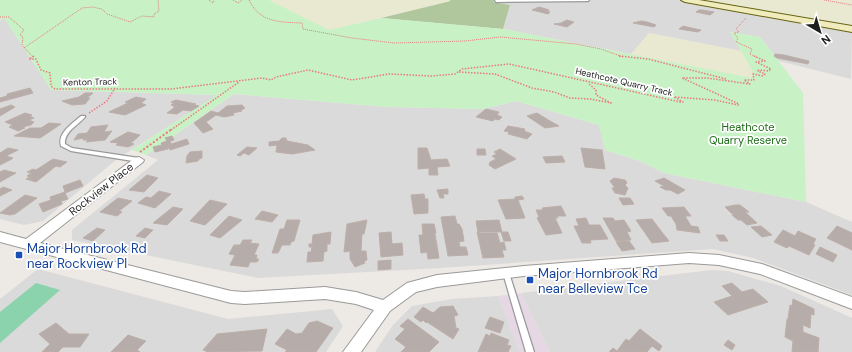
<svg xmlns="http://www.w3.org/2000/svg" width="852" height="352" viewBox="0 0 852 352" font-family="'DM Sans',sans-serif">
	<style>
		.residential { fill: #dbdada }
		.industrial { fill: #e5d7e4 }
		.farmland { fill: #e9e8d1 }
		.forest { fill: #b0c79d }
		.park { fill: #c8f2c5 }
		.pitch { fill: #8bd3ad }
		.building { fill: #b6adaa; stroke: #bdaea8 }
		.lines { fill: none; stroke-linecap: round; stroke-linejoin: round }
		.lane-casing { stroke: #9a9a9a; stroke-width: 2.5 }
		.street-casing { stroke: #9a9a9a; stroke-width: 2 }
		.secondary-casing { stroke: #666312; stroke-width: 2 }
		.path-far2 { stroke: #e8797e; stroke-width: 1; stroke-dasharray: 1 1; stroke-linecap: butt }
		.path-far1 { stroke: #e8797e; stroke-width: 1.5; stroke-dasharray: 1.5 1.5; stroke-linecap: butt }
		.path { stroke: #e8797e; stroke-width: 2; stroke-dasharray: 2 2; stroke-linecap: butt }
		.lane { fill: #fff; fill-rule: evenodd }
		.street { fill: #fff; fill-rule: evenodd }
		.secondary { fill: #f1ecbd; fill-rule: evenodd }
		.transit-dot { fill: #1a4fb4; stroke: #fff; stroke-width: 1.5 }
		.labels { text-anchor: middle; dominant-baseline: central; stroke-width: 3.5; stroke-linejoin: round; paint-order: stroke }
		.far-street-label { font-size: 9px; fill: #1d1d1d; stroke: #fff }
		.park-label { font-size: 11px; fill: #1d6d18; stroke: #fff }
		.street-label { font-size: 11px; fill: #1d1d1d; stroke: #fff }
		.near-transit-label { font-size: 13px; fill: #164399; stroke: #fff; text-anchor: start }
	</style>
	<rect width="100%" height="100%" fill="#ede9e4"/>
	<g class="residential">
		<path d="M495,0H679L852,30L851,79L779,61L760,37L730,32L741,51L649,33L631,54L503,29L510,5L493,2Z"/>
		<path d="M5,19L51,90L218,95L117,159L43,221L24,225L0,219V20Z"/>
		<path d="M234,94L387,107L483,109L516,101L599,125L605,150L640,161L664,173L806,202L852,222V295L753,258L713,249L440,268L258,278L72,240V230L158,160L146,155Z"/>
		<path d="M38,269L228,319L332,309L343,326L326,352H0V299Z"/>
		<path d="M711,270L728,271L781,286L852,318V352H550L521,293Z"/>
		<path d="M498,296L520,352H375L393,325L412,306L452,299Z"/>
	</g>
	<path class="industrial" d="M521,293L550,352H520L498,296Z"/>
	<g class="farmland">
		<path d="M269,0H449L452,1L329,30Z"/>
		<path d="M694,0H852V28Z"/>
		<path d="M649,33L741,51L753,72L752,78L631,54Z"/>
	</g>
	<path class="forest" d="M449,0H495L493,2L510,5L503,29L381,18L451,1Z"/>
	<path class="park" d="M0,0H269L329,30L381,18L503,29L752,78L753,72L730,32L760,37L803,93L806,202L664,173L640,161L605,150L599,125L516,101L483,109L387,107L234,94L146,155L132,150L217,95L51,90L5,19H0Z"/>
	<path class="pitch" d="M36,283L60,290L0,343V312Z"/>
	<g class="building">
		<path d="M539,7L546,9L549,10L546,11L550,12L548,14L532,10Z"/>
		<path d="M699,10H702L714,12L710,15L696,12Z"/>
		<path d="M567,20L574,22L567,27L554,24L561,23Z"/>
		<path d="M641,21L647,22L656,25L654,27L633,23Z"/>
		<path d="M683,26L696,29L701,30L698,32L679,29Z"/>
		<path d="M775,54L784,55L809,61L808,64L777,58L774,56Z"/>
		<path d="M30,88L33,93L0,102V98L7,96V94Z"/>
		<path d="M85,93H93L87,98H90L85,104L72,105L62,101L79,97Z"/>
		<path d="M136,97L146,99L141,103L146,105L125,115L109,112L128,103L125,102Z"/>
		<path d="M176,100L196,104L194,105L199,106L191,111L183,110L177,114L167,113L174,108V106L171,105L174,103L171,102Z"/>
		<path d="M11,105L15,107L0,116V109Z"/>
		<path d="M227,106L242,105L245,108L241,110L242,111L233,113L234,115L224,117L216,115L206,122L213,129L203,133L194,123L211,111L218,113Z"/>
		<path d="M486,109L499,112L497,115L502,117L499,120L495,119L493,121L476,117Z"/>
		<path d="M25,113L32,115L29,116L34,118L29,120L34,122L31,125L22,127L25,128L18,131L9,127L13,125L5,122Z"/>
		<path d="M537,113L550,121L559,126L545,128L527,116Z"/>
		<path d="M49,123L61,124L40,138L14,136L30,128H41Z"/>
		<path d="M108,125L104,132L112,131L105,140L86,142L88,140H83L84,138L74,140L78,134L87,133L91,127Z"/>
		<path d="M508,126L525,129L524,131L532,134L527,139L508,134L509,132L504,131Z"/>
		<path d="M128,132L140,135L131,143L134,144L128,147L116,145L118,143L110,142Z"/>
		<path d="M172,136L174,140L170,141L171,143L168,145L187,139L189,144L170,150L168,147V149L155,152L153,147L162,145L161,143L167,141L165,138Z"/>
		<path d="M282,138H286L287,141L308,145L315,150L292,154L276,152L277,145L269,146V142L279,141Z"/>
		<path d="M247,147L257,148L249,155L244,153L240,156L237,155Z"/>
		<path d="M8,148L18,150L6,156L13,158L12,159L0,165V153Z"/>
		<path d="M418,148H427L431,160L447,159L450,166L437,167L438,175H429V168L418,169Z"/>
		<path d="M581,148L602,150L605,169L585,167Z"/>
		<path d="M477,149H485L486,155H477Z"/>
		<path d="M500,149L516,159L495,169L489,165L490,162L496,159L492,156L497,154L494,152Z"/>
		<path d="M202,151V158L199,159L198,161L186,163L187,156L190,152Z"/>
		<path d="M562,156L565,162L546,163L543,157Z"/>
		<path d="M53,159L67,162L60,167L56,166L36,182L26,179L30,177L27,176L31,173L27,172L33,169L36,170Z"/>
		<path d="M4,170L16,173L0,182V172Z"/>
		<path d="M147,175L158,178L144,192L129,190Z"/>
		<path d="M614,178L625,180L627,183L625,185L628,188L625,195L615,193L612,188H615L610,181Z"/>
		<path d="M664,178L685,190L678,194L670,190H666L660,187L664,186L655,181Z"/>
		<path d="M80,180L83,186L65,193L68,199L61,201L62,204L43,212L39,204L51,200L50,197L65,192L63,186Z"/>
		<path d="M3,187L12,190L0,196V189Z"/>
		<path d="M448,189V194H443L444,198H440L437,190Z"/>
		<path d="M159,191L171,194L155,208L138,203L146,197L151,198Z"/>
		<path d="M424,194L425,199H428V213L414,214L411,195Z"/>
		<path d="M25,195L37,198L15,214L10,215L0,213Z"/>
		<path d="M522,196L524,199L518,200L525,218L506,219L498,200L515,199V197Z"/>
		<path d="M118,198L132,201L119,211L122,212L117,216L100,212Z"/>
		<path d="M619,198H630L634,204L623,205Z"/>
		<path d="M210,200L227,204L205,225L190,221Z"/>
		<path d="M735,205H740L749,212H745L757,223L747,225L741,220H738L732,215L735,214L731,213L725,207Z"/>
		<path d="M561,206L566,216H557L558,218H555L562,233L546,235L537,218L539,217L536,210H543L542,208Z"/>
		<path d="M173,207L183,209L167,225L153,223Z"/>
		<path d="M684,207L691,216H685L691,226L698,227L700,233L677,230L676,224L671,216H668L662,208Z"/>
		<path d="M262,211L278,215L272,222L255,219Z"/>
		<path d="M229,216L242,220L220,238L210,235Z"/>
		<path d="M455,216L457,224H459L462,229L464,241L459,242L460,247H466L468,255L448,256L441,217Z"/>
		<path d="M586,218L589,225H600L608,239L590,240L591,243H582L574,226H579L576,219Z"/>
		<path d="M603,218H613L615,221L624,220L631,231L627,232L631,240L616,241Z"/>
		<path d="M652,219L661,231L669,241L652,243L636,220Z"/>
		<path d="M287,220H300L294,241L291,242L290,245H282L278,253H272L280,229H284Z"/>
		<path d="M367,220L364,234H362L361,251H366L367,260L364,261L365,263L355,267L350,259V251L344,252L347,224Z"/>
		<path d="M499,220L502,232H478L476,221Z"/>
		<path d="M422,224H434L436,233L433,234H435L439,258L428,259L427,252L421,253L419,235H423Z"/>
		<path d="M761,226L772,235L762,237L751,227Z"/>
		<path d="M837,226L852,233V250L827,238Z"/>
		<path d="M97,228L105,230L93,241L83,238Z"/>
		<path d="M145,228L153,230L145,238L136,236Z"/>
		<path d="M783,230L795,236L798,231L816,239L813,244L815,245L809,255L789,246L787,248L774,242Z"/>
		<path d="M331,232L330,244H327V251L324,252L323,261L307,262L308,252H311L312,247H309V244H312L313,235Z"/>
		<path d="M391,232L392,244L402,243L403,255L381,257L379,233Z"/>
		<path d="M477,232L480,233H497L500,243L504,242L506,250H502L504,257L483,258Z"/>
		<path d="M501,232H508L511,241H504Z"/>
		<path d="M716,235H724L728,241H720Z"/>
		<path d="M243,240H252L250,243L259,244L254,255H257L256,259H259L257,262H250L248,267L230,265L235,255L229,254L234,245H240Z"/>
		<path d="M629,241L635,249L622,251L616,242Z"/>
		<path d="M820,247L837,255L833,262L816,254Z"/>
		<path d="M391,260V269L378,270V261Z"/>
		<path d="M732,283L742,292L753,289L768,302L728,315L714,302L732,296L722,286Z"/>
		<path d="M793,299L814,309V315L811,314L810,328L803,325V332L819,338L818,352H792L793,341L785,337L787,319H788L790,305L792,306Z"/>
		<path d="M453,306L458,315L454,316L456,328L459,329L453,339L427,322L426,323L423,320L421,322L414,317L423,307L433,313L440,307Z"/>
		<path d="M490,317L504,322L500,333L485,328Z"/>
		<path d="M408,319L439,342L429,352H401L406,347L395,339L405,329L400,326Z"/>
		<path d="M317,321L333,328L316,352H285L287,350L275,344L287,329L296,334L302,333L309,323Z"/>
		<path d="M56,323L69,334H89L80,347H63L58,352H42L50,344L39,334Z"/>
		<path d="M267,329L262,351L208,352L203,350L217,334Z"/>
		<path d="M640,329L662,346L659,351L652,346L647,352H609L613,348L617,351L626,339L629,341Z"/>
		<path d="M491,333L509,340L507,345L511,346L508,352H478L486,334L490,336Z"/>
		<path d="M128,335L146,341L137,350L140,352H111Z"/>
		<path d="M728,340L735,345L732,350L724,345Z"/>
	</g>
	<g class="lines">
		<g class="lane-casing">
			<g id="lane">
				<path d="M495,0H589L588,1L496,2Z"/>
				<path d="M81,116H85V117C78,125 64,132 65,144L72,148L139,158L142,160L141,161L139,162L71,151L61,146C57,133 73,123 81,116Z"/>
				<path d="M506,270L508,271L509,273L534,352H526L503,273L504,271Z"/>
			</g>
		</g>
		<g class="street-casing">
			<path id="street" d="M139,157L144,160L143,162L40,243L231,291L245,292L325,287L356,292L383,300L407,283L437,275L524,266L689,253L719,255L762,264L852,297V309L760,274L719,265L689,263L524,276L437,287L416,292L390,311L361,352H343L374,310L356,304L325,299L245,304L231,303L0,242V232L26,239L135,158Z"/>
		</g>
		<g class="secondary-casing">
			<path id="secondary" d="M681,0H699L852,26V32L685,2Z"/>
		</g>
		<g class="path-far2">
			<path d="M209,0L213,3L214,0"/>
			<path d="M233,0L238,3L242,0"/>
			<path d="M249,0C260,23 280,22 302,23L303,29L352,38L394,43L465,41L500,37L576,44L601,49L623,57"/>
			<path d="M824,0L852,5"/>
			<path d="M0,17H9L24,30L20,35L23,37L22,45L33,57"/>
			<path d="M746,18L736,29L739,32L734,33L738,38L736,42L752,49L750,54L756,57"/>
			<path d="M24,48L82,8L92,7L102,9L107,14L130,22L142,16L154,17V14L159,11L158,0"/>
		</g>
		<g class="path-far1">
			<path d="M34,56L29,59H36L41,70L50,73L51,86L55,89H171L262,78L271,80L276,77L308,70L352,80L389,74L431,76L455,74L462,69L509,64L680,102H683L674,97L715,100L738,105L739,104L682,78H707L750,84L744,80H754L753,74L763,76L765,74L758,71L759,70L769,71L771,69L756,62L765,61L754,56"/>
			<path d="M619,56L648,59L726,79"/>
			<path d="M459,72L495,74L532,88L554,92L570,98L590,99L611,103L596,95V90L588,83"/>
			<path d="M89,113L107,101L115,88"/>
			<path d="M171,130L239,82"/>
		</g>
		<path class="path" d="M140,152L172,129"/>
		<use href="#lane" class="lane"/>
		<use href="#street" class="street"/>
		<use href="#secondary" class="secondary"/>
	</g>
	<g class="transit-dot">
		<rect x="15" y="251" width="8" height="8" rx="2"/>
		<rect x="526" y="276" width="8" height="8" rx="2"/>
	</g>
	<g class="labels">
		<g class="far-street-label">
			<text transform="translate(90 82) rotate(-1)">Kenton Track</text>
			<text transform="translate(624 82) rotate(13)">Heathcote Quarry Track</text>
		</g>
		<g class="park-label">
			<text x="748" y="127">Heathcote<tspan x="748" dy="13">Quarry Reserve</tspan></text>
		</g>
		<g class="street-label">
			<text transform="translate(101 189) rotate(-38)">Rockview Place</text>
		</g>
		<g class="near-transit-label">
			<text x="27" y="248">Major Hornbrook Rd<tspan x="27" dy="15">near Rockview Pl</tspan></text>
			<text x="538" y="273">Major Hornbrook Rd<tspan x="538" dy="15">near Belleview Tce</tspan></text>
		</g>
	</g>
	<g transform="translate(820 32) rotate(142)" stroke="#ffffff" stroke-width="3" paint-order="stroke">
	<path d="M0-3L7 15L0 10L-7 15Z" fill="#1d1d1d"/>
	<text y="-6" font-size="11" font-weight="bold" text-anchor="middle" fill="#1d1d1d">N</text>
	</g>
</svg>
